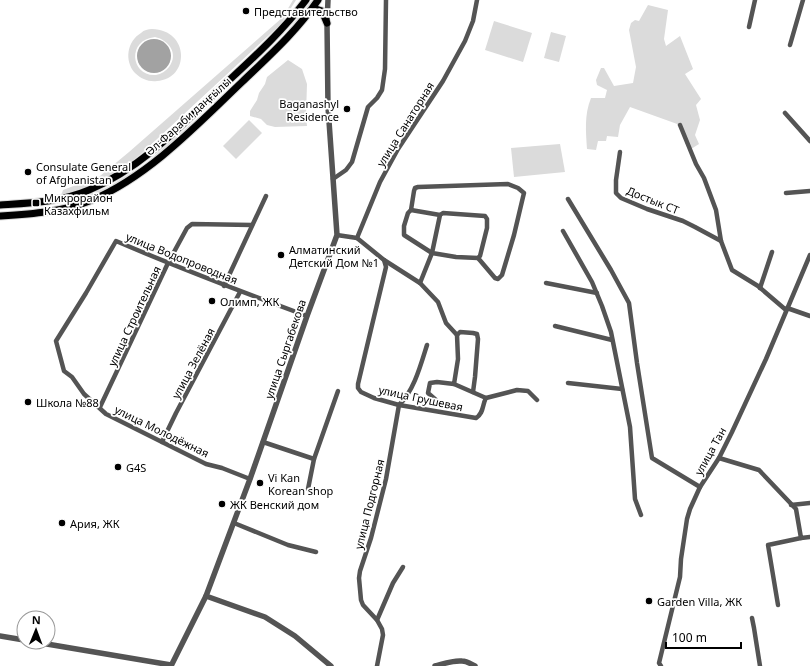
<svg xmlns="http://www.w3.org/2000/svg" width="810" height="666" viewBox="0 0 810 666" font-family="'Noto Sans',sans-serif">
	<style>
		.green { fill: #dbdbdb; fill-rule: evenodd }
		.water { fill: #a2a2a2 }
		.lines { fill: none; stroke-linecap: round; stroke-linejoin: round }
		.primary-casing { stroke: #dbdbdb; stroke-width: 9 }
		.minor { stroke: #545454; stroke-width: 4.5 }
		.tertiary { stroke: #545454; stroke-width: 5.5 }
		.primary { stroke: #000; stroke-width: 7 }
		.poi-dot { fill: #000; stroke: #fff; stroke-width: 1.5 }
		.labels { text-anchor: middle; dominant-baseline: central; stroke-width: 3.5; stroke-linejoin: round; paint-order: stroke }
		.poi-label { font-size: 11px; fill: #000; stroke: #fff; text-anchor: start }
		.street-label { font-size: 11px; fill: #000; stroke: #fff }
	</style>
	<rect width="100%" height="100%" fill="#fff"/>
	<g class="green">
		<path d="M293,0H296L281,24L142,153L126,166L99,182L61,196L63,190L100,176L129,152L283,17Z"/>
		<path d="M312,0H314L283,40L208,112L146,167L109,190L63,207L0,214V212L39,209L62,205L108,187L144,165L207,110L282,38Z"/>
		<path d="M648,5L668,10L664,39L666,46L680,36L693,69L685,74L701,99L696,105L700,120L695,135L699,144L691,149L680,125L630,107L620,125L618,137L607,136L606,141H598L596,150L587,149C586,132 584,115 591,98H605L607,90L597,85L596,80L601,68H604L614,86L633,83L636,67L629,30L631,23L635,20L639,21Z"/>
		<path d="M494,21L532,33L523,62L485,50Z"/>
		<path d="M152,29C190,30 190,79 157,81C149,82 141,79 135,73C124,61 127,41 141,33C144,30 148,29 152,29ZM155,37C169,40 179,54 169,67C166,71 161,74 156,75C131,77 126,40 155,37Z"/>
		<path d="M551,32L566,36L559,62L544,58Z"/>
		<path d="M288,60L302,69L307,84L306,115L307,126L275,127L267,125L261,119L250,116V111L257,100L259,93L265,84L267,77Z"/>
		<path d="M249,120L262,133L236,159L223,146Z"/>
		<path d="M560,144L565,172L514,177L511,148Z"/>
	</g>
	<circle class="water" cx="154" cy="56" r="17"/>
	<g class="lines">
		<g class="primary-casing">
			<g id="primary">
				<path d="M310,11L316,9L322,11L327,23"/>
				<path d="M0,205C30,203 61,202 89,190C142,168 183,124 224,85C253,58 282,32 306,0"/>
				<path d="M0,216C31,214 63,212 92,200C149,176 198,124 242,82C269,56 297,31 318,0"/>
			</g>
		</g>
		<g class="minor">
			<path d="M749,27L755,0"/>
			<path d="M790,45L803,0"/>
			<path d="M785,113L810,141"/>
			<path d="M680,125L696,164L704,178L716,210L721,241L732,270L758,286L786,310"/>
			<path d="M620,152L616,180V193L621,198L647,209L683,221L695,227L721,241"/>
			<path d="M333,179L346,170L352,162L368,107L377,98L382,90L385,69L386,0"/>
			<path d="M786,193L810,191"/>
			<path d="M568,199L611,270L629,303L637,363L652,458L700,487"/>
			<path d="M411,210L414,191L415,188L418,187L508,184L518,188L524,193L523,197L514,235L502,275L498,279L495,278L478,258"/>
			<path d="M443,213L485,216L487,219V228L480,256L478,258L456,257L432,253L440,215Z"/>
			<path d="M563,231L592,282L602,306L611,332L630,427L635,499L641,515"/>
			<path d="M337,235L357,238L380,182L398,149L443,81L465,41L473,21L477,0"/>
			<path d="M357,238L384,260L386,267L373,321L358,384V388L361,392L374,398L399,405L476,418C484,413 482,405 486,398L517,390L528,391L537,400"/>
			<path d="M384,260L420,283L438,302L446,323L457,335L458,359L454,384L437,382L430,383L428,393L436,400"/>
			<path d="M420,283L432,253L404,235V226L408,213L411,210L440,215"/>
			<path d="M546,283L597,293"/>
			<path d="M224,286L266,196"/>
			<path d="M760,288L772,252"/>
			<path d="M787,308L810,316"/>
			<path d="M555,326L612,340"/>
			<path d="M457,335L460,332L473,333L477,334L478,339L475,377L473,392"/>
			<path d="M568,383L622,389"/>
			<path d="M454,384L486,398"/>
			<path d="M100,407L168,263L187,228L192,224L252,225"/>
			<path d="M162,442L176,413L240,292"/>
			<path d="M263,442L314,459"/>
			<path d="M719,458L759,470L796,509L801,538L810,537"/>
			<path d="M250,479L222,468L206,464L106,414L84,394L72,377L64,371L56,341L86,293L116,241C179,268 242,292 307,316"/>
			<path d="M308,489L314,459L338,391"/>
			<path d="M791,505L810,503"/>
			<path d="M234,523L288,545L316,552"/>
			<path d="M778,605L768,545L801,538"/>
			<path d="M752,618L754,628L760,666"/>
			<path d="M377,620L393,583L403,567"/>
			<path d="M377,666L383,635L382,629L377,620L363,605L361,600L359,578L360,571L371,538L386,479L399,405C414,391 421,364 427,345"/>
			<path d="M661,666L659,663L680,577L681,559L687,519L690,509L700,487L719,458L732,432L766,359L810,255"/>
		</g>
		<g class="tertiary">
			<path d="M206,596L265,617L295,636L331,666"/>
			<path d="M0,636L24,640"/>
			<path d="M35,642L171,665"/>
			<path d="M171,666L206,596L250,479L307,316L337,235L328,107L327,23L328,0"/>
			<path d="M435,666C443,664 453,660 462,661C467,661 471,664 475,666"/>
		</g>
		<use href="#primary" class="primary"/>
	</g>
	<g class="poi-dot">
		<circle cx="246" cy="11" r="4"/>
		<circle cx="347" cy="109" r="4"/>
		<circle cx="28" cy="172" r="4"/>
		<rect x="32" y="199" width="8" height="8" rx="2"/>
		<circle cx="281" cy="255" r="4"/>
		<circle cx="212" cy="301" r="4"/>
		<circle cx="28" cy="402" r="4"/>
		<circle cx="118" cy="467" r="4"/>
		<circle cx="260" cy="483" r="4"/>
		<circle cx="222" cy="504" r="4"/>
		<circle cx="62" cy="523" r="4"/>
		<circle cx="649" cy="601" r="4"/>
	</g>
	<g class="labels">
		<g class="poi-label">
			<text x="254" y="11">Представительство</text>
			<text x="339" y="103" text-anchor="end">Baganashyl<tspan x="339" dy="13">Residence</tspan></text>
			<text x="36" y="166">Consulate General<tspan x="36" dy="13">of Afghanistan</tspan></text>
			<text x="44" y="197">Микрорайон<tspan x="44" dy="13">Казахфильм</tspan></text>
			<text x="289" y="249">Алматинский<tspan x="289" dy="13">Детский Дом №1</tspan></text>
			<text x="220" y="301">Олимп, ЖК</text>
			<text x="36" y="402">Школа №88</text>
			<text x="126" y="467">G4S</text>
			<text x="268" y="477">Vi Kan<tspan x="268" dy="13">Korean shop</tspan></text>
			<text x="230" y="504">ЖК Венский дом</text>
			<text x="70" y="523">Ария, ЖК</text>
			<text x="657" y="601">Garden Villa, ЖК</text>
		</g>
		<g class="street-label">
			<text transform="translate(188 116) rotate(-42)">Әл-Фараби даңғылы</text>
			<text transform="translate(405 124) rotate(-58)">улица Санаторная</text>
			<text transform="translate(653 200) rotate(22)">Достык СТ</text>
			<text transform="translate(182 258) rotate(22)">улица Водопроводная</text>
			<text transform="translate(134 316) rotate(-65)">улица Строительная</text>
			<text transform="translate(285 349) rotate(-71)">улица Сыргабекова</text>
			<text transform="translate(193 363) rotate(-62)">улица Зелёная</text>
			<text transform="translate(421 398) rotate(12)">улица Грушевая</text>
			<text transform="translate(162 431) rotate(26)">улица Молодёжная</text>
			<text transform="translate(710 451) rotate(-61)">улица Тан</text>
			<text transform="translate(369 504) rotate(-76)">улица Подгорная</text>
		</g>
	</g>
	<g transform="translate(36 630) rotate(1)"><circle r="19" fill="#ffffff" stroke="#999999"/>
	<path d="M0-3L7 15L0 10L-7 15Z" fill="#000000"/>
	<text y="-6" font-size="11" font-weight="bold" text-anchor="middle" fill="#000000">N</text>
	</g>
	<path d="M666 642v6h75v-6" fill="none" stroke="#000000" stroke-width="2"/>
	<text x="672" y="642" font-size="12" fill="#000000" stroke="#ffffff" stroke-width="3" paint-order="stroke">100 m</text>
</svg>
